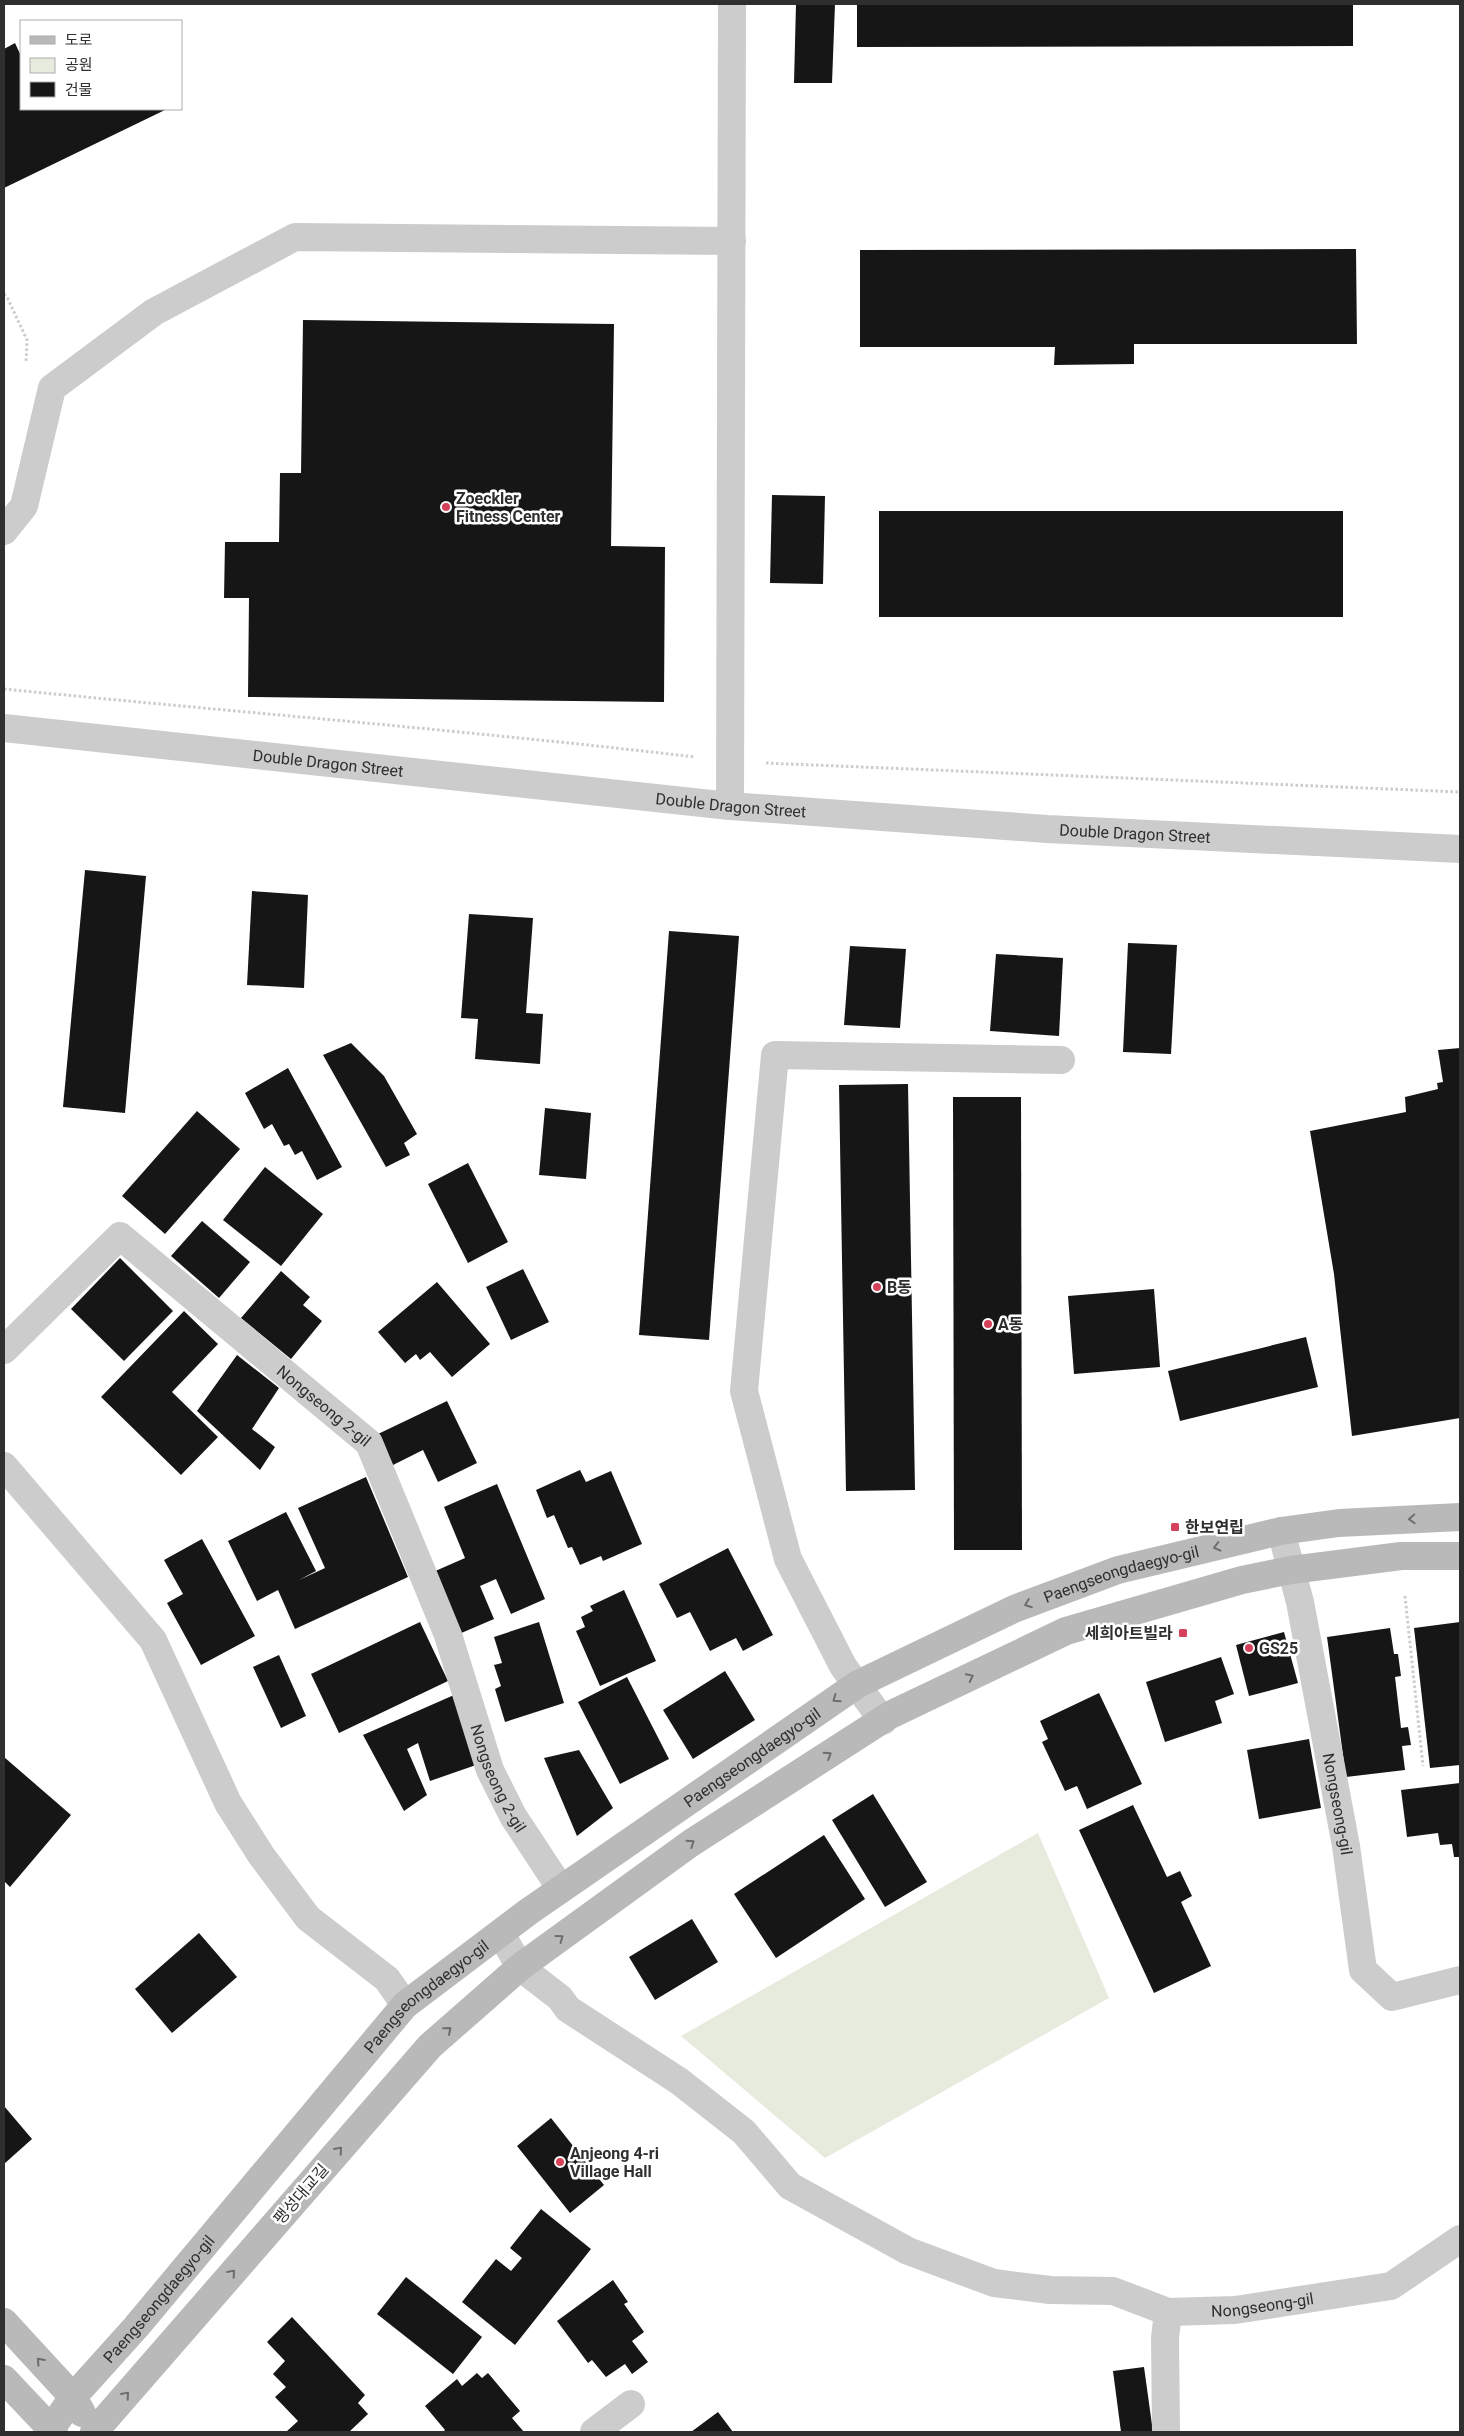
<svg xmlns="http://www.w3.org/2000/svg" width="1464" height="2436" viewBox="0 0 1464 2436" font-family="Roboto,'Noto Sans KR',sans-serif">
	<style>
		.green { fill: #e6ebde }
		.building { fill: #161616 }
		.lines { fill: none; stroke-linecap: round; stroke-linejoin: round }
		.path { stroke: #ccc; stroke-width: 3; stroke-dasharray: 2.5 2.5; stroke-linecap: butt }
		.minor { stroke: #ccc; stroke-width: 28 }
		.tertiary { stroke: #ccc; stroke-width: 28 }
		.secondary { stroke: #b9b9b9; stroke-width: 28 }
		.oneway { stroke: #6d6d6d }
		.poi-dot { fill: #d54158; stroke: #fff; stroke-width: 2 }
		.labels { text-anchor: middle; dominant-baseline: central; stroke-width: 5; stroke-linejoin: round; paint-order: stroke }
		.poi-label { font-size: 16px; font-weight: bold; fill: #2f2f2f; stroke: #fff; text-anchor: start }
		.street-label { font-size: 16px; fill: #2f2f2f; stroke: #fff }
	</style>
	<rect width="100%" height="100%" fill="#fff"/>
	<path class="green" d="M1038,1833L1109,1998L825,2158L681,2036Z"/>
	<g class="building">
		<path d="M796,4H835L832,83H794Z"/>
		<path d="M857,4H1353V46L857,47Z"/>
		<path d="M15,43L21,56V109H167L4,188V49Z"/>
		<path d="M1356,249L1357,344H1134V364L1054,365L1055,347H860V250Z"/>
		<path d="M303,320L614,324L611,546L665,547L664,702L248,697L249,598H224L225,542H279L280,473H301Z"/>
		<path d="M772,495L825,496L823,584L770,583Z"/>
		<rect x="879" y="511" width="464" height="106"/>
		<path d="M85,870L146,876L125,1113L63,1107Z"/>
		<path d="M252,891L308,895L304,988L247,985Z"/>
		<path d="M469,914L533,918L526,1013L543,1014L540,1064L475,1059L478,1019L461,1018Z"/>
		<path d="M669,931L739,936L709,1340L639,1335Z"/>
		<path d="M1128,943L1177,945L1171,1054L1123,1052Z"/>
		<path d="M850,946L906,949L900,1028L844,1025Z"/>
		<path d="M996,954L1063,958L1059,1036L990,1031Z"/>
		<path d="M351,1043L384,1076L417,1134L404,1143L410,1155L386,1167L323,1055Z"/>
		<path d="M1460,1048V1418L1352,1436L1334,1274L1310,1131L1406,1112L1405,1097L1438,1089L1437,1083L1443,1082L1438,1050Z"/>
		<path d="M288,1068L342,1167L317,1180L302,1151L295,1155L289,1144L284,1146L272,1124L264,1129L245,1093Z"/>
		<path d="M908,1084L915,1490L846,1491L839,1085Z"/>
		<path d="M953,1097H1021L1022,1550H954Z"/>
		<path d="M545,1108L591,1113L586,1179L539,1175Z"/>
		<path d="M197,1111L240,1149L165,1234L122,1196Z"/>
		<path d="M468,1163L508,1242L468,1263L428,1184Z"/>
		<path d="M265,1167L323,1214L281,1266L223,1220Z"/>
		<path d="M202,1221L250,1262L219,1298L171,1256Z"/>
		<path d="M120,1258L173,1311L124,1361L71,1309Z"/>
		<path d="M523,1269L549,1322L511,1340L486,1287Z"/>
		<path d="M281,1271L310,1297L303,1305L322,1321L291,1359L241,1318Z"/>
		<path d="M437,1282L490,1344L452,1377L430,1352L420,1360L416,1354L405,1363L378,1332Z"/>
		<path d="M1154,1289L1160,1367L1074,1374L1068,1296Z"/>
		<path d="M184,1311L218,1344L172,1392L218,1437L181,1475L101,1397Z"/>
		<path d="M1306,1337L1318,1387L1180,1421L1168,1371Z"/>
		<path d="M237,1355L279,1388L252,1429L275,1447L260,1470L197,1411Z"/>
		<path d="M447,1401L477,1463L438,1482L423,1450L393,1465L378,1434Z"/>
		<path d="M580,1470L586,1482L611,1471L642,1544L603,1561L601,1556L580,1565L572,1547L568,1548L554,1515L547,1518L536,1490Z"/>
		<path d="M366,1477L408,1577L295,1629L278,1590L257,1601L228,1541L286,1512L316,1571L299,1580L325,1568L298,1508Z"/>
		<path d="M497,1484L545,1599L511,1614L496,1579L480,1586L494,1619L459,1634L433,1572L465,1558L444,1507Z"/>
		<path d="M202,1539L255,1636L201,1665L167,1603L183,1594L164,1560Z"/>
		<path d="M728,1548L773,1635L743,1651L736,1638L710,1651L690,1612L677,1618L659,1584Z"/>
		<path d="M624,1590L656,1661L600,1686L576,1631L585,1627L581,1617L593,1611L590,1606Z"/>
		<path d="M420,1622L448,1681L339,1733L311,1674Z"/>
		<path d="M539,1622L564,1703L505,1722L495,1689L501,1686L494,1665L502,1663L494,1637Z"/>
		<path d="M1460,1622V1765L1430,1768L1414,1628Z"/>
		<path d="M1390,1628L1394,1654H1398L1401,1676L1395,1677L1401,1728L1408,1727L1411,1745L1402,1746L1405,1770L1346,1777L1327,1637Z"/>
		<path d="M1284,1632L1298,1683L1249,1696L1236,1645Z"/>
		<path d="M279,1655L306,1716L281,1728L253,1667Z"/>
		<path d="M1221,1657L1234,1694L1215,1701L1222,1723L1165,1742L1146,1682Z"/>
		<path d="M725,1671L755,1720L693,1759L663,1710Z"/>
		<path d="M627,1677L669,1759L620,1784L578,1702Z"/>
		<path d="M1099,1693L1142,1784L1087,1809L1077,1786L1065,1791L1042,1742L1048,1739L1040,1721Z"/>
		<path d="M454,1695L476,1765L430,1781L418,1743L407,1749L427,1795L404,1811L363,1735Z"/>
		<path d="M1309,1739L1321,1808L1259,1819L1247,1750Z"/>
		<path d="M579,1750L613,1808L577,1836L544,1758Z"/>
		<path d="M4,1757L71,1815L10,1887L4,1881Z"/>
		<path d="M1460,1783V1857H1454L1452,1844L1440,1845L1438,1833L1407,1837L1401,1790Z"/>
		<path d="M873,1794L927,1882L885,1907L832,1820Z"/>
		<path d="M1133,1805L1167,1877L1180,1871L1192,1896L1181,1902L1211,1966L1154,1993L1079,1830Z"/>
		<path d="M824,1835L865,1899L776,1958L734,1894Z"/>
		<path d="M692,1919L718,1962L655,2000L629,1957Z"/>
		<path d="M199,1933L237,1977L172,2033L135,1989Z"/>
		<path d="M4,2106L32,2139L4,2164Z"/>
		<path d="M551,2118L604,2185L570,2213L517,2146Z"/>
		<path d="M541,2209L591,2249L515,2345L462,2302L496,2259L511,2271L522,2258L510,2248Z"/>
		<path d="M406,2277L482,2337L453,2374L377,2314Z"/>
		<path d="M613,2280L628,2302L624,2304L644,2332L632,2341L648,2362L632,2374L625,2364L606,2377L592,2360L588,2363L557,2321Z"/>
		<path d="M292,2317L365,2395L358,2403L368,2414L349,2432H286L298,2421L275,2397L286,2387L273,2374L285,2361L267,2342Z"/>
		<path d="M1144,2367L1153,2432H1121L1113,2371Z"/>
		<path d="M477,2373L482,2378L488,2373L520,2411L512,2418L524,2432H443L445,2430L425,2406L457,2379L462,2386Z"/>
		<path d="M718,2412L733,2432H691Z"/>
	</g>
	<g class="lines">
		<g class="path">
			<path d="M4,294L8,299L27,340L26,363"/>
			<path d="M4,689C234,712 465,730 695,757"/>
			<path d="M766,763L1460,792"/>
			<path d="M1405,1596L1423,1766"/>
		</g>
		<g class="minor">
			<path d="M4,531L24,506L52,388L154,312L295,237L732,241"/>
			<path d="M730,806L732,4"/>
			<path id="s1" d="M4,1350L120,1236L369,1443L448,1635L490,1770L513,1816L561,1889"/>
			<path d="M4,1466L153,1640L228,1803L261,1855L308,1918L387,1979L405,2005"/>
			<path id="s2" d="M1281,1531L1300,1602L1346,1846L1363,1970L1392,1997L1460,1980"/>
			<path d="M883,1721L843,1666L788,1559L744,1391L775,1055L1061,1060"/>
			<path d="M501,1934L520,1967L560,1998L568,2009L679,2081L744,2132L790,2186L908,2251L994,2283L1050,2290L1113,2291L1168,2312"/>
			<path d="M594,2432L631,2404"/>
			<path id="s3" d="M1166,2432L1165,2338L1168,2312L1235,2310L1391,2286L1460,2239"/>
		</g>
		<path class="tertiary" id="s4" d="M4,728L730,806L1047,829L1460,849"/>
		<g class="secondary">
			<path d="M4,2322L73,2397L82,2413"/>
			<path d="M4,2379L54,2432"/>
			<path id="s5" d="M51,2429L73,2397L136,2327L405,2005L528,1912L858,1684L1014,1609L1118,1570L1281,1531L1339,1523L1460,1517"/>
			<path d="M94,2432L430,2046L520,1967L691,1843L890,1715L1066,1631L1242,1580L1291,1570L1401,1556H1460"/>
		</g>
	</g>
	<defs><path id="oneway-chevron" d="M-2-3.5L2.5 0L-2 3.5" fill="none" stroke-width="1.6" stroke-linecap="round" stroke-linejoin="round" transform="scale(1.25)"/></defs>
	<g class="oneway">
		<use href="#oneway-chevron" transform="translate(1412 1519) rotate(177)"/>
		<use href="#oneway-chevron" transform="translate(1217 1547) rotate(166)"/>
		<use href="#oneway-chevron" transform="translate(1028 1604) rotate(160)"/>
		<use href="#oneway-chevron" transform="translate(970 1677) rotate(-26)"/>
		<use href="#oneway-chevron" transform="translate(836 1699) rotate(145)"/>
		<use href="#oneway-chevron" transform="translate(828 1755) rotate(-33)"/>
		<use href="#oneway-chevron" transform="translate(691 1843) rotate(-34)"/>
		<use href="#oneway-chevron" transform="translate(560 1938) rotate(-36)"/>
		<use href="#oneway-chevron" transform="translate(448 2030) rotate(-41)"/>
		<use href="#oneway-chevron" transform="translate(339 2150) rotate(-49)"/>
		<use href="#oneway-chevron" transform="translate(232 2273) rotate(-49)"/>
		<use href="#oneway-chevron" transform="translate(40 2361) rotate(-132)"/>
		<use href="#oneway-chevron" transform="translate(126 2395) rotate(-49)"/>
	</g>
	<g class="poi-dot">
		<circle cx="446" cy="507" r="5"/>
		<circle cx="877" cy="1287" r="5"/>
		<circle cx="988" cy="1324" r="5"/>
		<rect x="1170" y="1522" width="10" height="10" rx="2.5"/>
		<rect x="1178" y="1628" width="10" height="10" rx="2.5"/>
		<circle cx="1249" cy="1648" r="5"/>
		<circle cx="560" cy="2162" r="5"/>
	</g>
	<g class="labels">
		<g class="poi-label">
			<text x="456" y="498">Zoeckler<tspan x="456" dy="18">Fitness Center</tspan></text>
			<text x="887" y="1287">B동</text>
			<text x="998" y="1324">A동</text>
			<text x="1185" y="1527">한보연립</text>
			<text x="1173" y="1633" text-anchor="end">세희아트빌라</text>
			<text x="1259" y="1648">GS25</text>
			<text x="570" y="2153">Anjeong 4-ri<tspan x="570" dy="18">Village Hall</tspan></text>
		</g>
		<g class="street-label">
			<text stroke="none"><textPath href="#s4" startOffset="326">Double Dragon Street</textPath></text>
			<text stroke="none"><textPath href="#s4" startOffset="731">Double Dragon Street</textPath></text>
			<text stroke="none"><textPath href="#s4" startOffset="1136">Double Dragon Street</textPath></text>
			<text stroke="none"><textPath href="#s1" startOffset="428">Nongseong 2-gil</textPath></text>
			<text stroke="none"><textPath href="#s5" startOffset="1394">Paengseongdaegyo-gil</textPath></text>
			<text stroke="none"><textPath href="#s5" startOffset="979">Paengseongdaegyo-gil</textPath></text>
			<text stroke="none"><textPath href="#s1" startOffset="846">Nongseong 2-gil</textPath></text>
			<text stroke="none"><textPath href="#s2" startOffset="279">Nongseong-gil</textPath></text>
			<text stroke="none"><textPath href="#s5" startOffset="574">Paengseongdaegyo-gil</textPath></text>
			<text transform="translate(301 2194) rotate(-49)">팽성대교길</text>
			<text stroke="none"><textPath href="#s5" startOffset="169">Paengseongdaegyo-gil</textPath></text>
			<text stroke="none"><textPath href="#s3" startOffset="215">Nongseong-gil</textPath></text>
		</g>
	</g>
	<rect width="1464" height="2436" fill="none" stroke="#2f2f2f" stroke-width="10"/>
	<rect x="20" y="20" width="162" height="90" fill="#ffffff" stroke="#acacac"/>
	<rect x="30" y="36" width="25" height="8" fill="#b9b9b9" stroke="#acacac"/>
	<text x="65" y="45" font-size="15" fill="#2f2f2f">도로</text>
	<rect x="30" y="58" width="25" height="15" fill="#e6ebde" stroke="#acacac"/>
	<text x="65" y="70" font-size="15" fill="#2f2f2f">공원</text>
	<rect x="30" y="82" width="25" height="15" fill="#161616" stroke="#acacac"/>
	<text x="65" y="95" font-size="15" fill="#2f2f2f">건물</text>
</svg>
